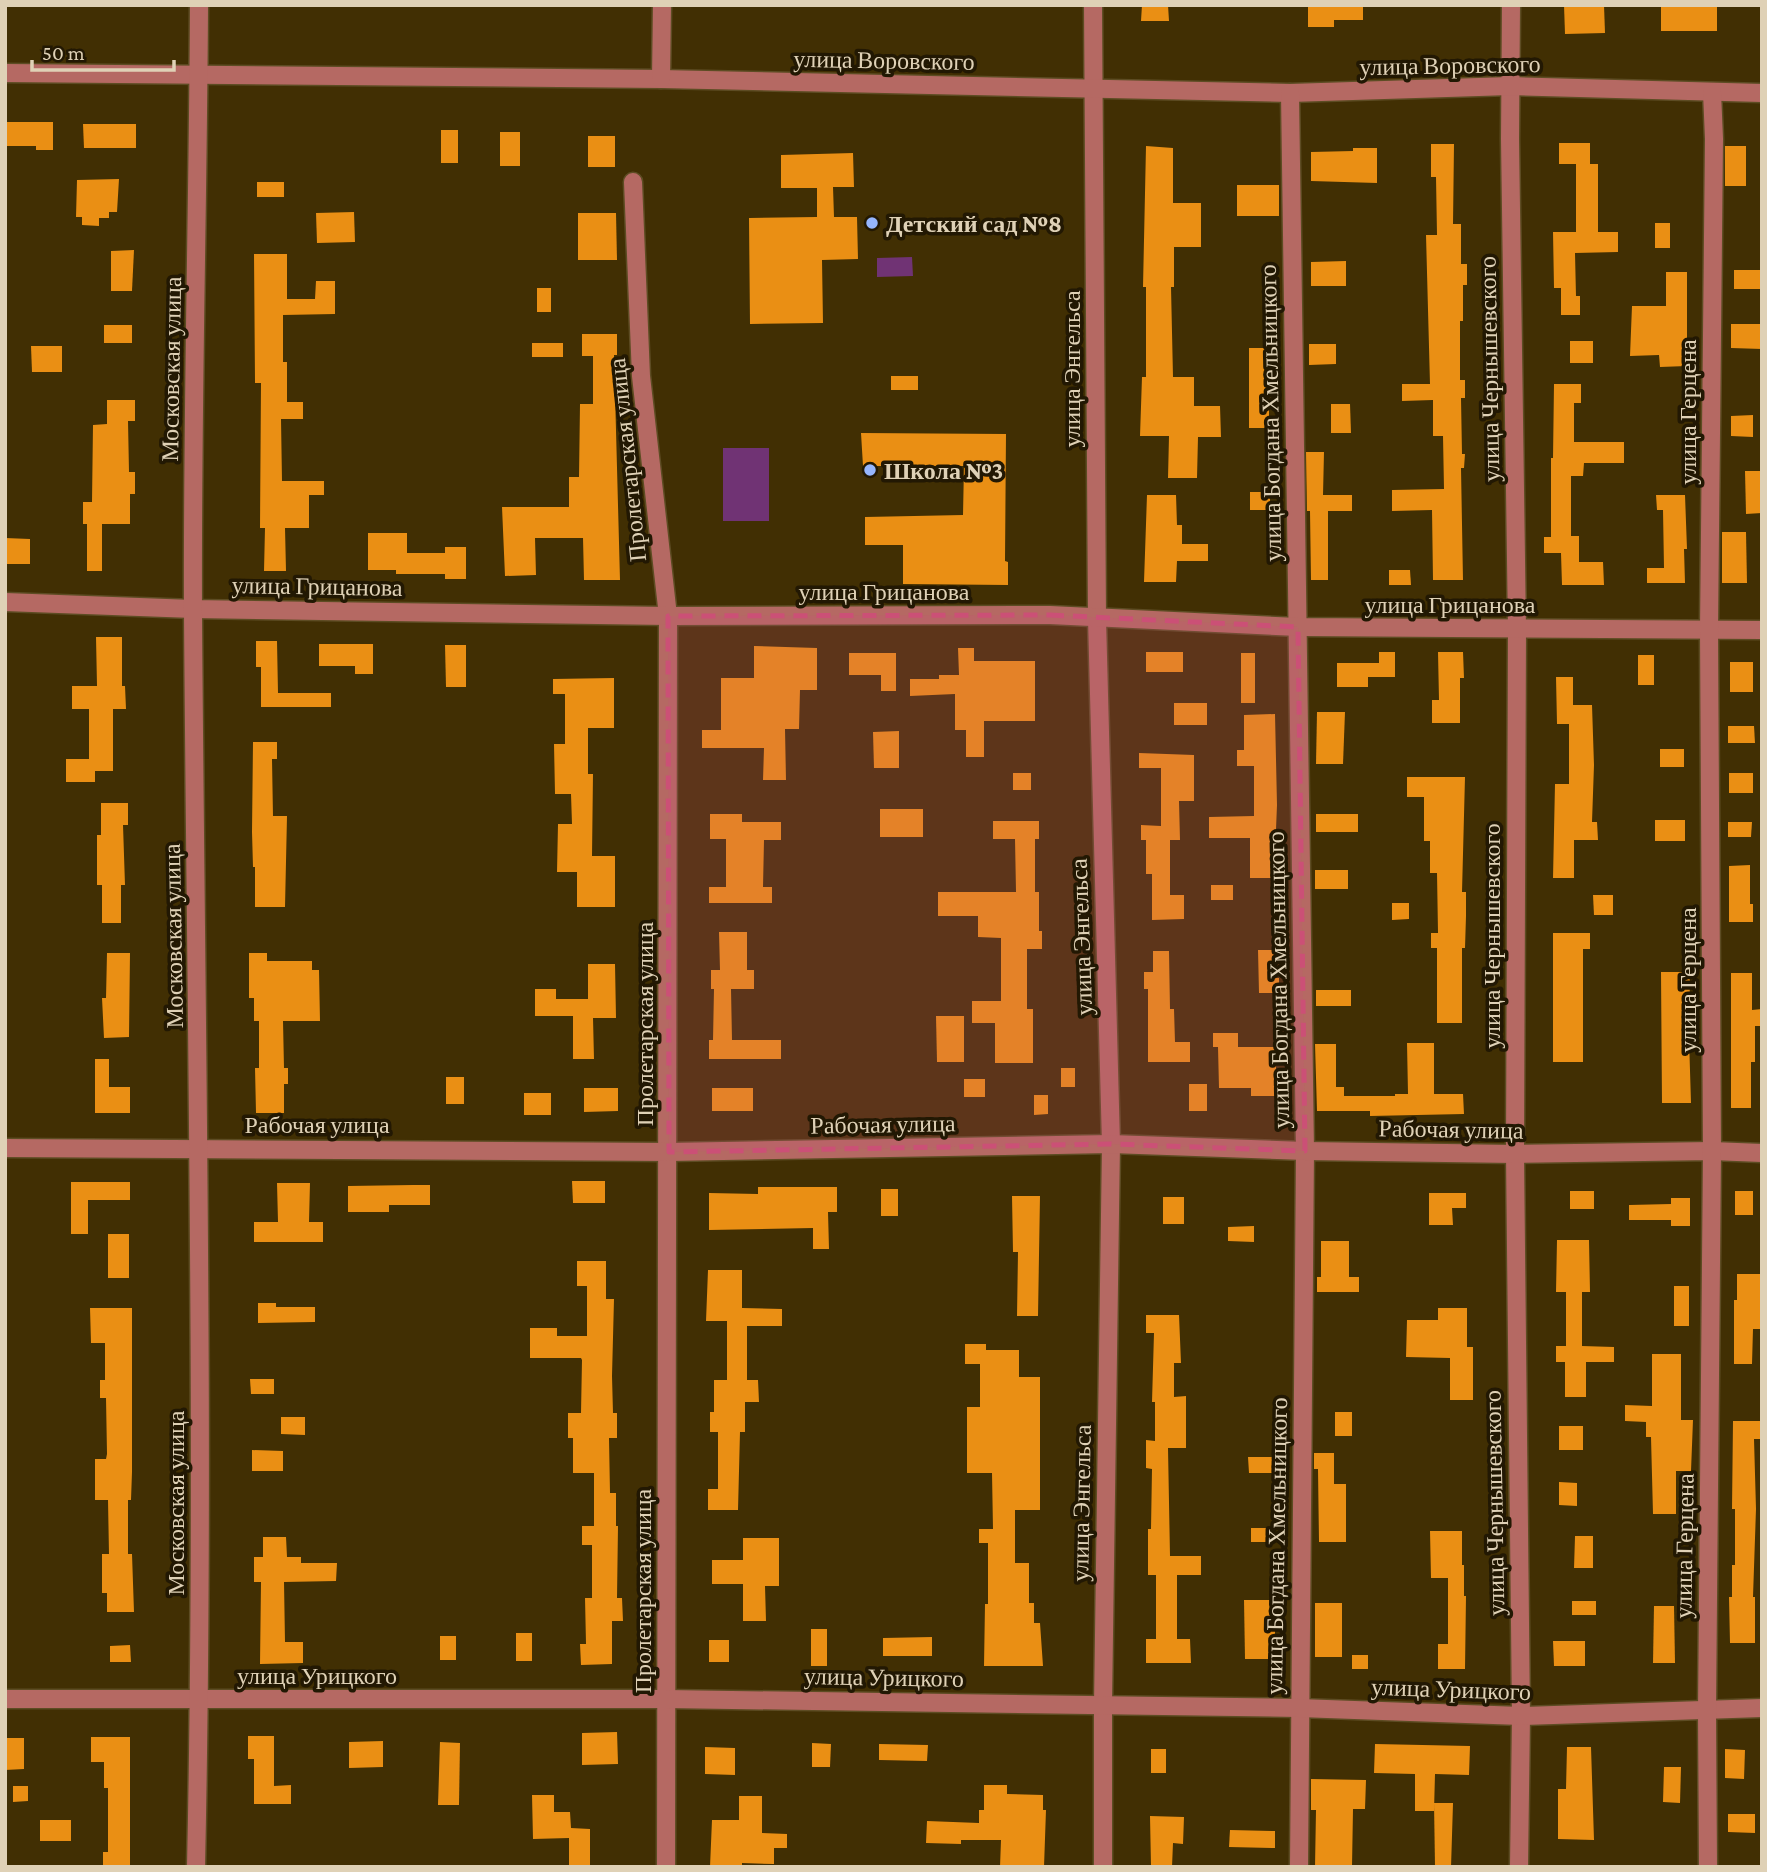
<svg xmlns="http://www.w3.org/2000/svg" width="1767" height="1872" viewBox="0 0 1767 1872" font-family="'Crimson Pro',serif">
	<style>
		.green { fill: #703374 }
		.building { fill: #ea8f14 }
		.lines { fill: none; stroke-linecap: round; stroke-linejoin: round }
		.minor-casing { stroke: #5d4c23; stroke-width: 21 }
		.minor { stroke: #b56963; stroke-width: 18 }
		.marked { fill: #cb5076; fill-opacity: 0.2; stroke: #cb5076; stroke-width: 5; stroke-dasharray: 14 9; stroke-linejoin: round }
		.poi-dot { fill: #96b6fd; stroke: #221803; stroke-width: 2.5 }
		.labels { text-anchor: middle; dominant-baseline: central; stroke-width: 7; stroke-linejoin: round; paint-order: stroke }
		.street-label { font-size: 24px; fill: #dfd1b6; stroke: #221803 }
		.poi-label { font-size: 24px; font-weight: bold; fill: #dfd1b6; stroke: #221803; text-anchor: start }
	</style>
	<rect width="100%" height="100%" fill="#412f03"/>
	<g class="green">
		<path d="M912,257L913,276L877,277V258Z"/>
		<rect x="723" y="448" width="46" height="73"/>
	</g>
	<g class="building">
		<path d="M1142,5H1168L1169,21H1141Z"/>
		<path d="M1308,5H1363V20H1334V27H1308Z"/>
		<path d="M1564,5H1604L1605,33L1565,34Z"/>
		<rect x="1661" y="5" width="56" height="26"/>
		<path d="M5,122H53V150H36V146H5Z"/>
		<path d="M83,124H136V148H84Z"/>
		<rect x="441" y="130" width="17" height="33"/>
		<rect x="500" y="132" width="20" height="34"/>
		<rect x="588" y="136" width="27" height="31"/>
		<path d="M1559,143H1590V164H1598V232H1618V252L1575,253L1576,296H1580V315H1561V288H1554L1553,232H1576V164H1559Z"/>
		<path d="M1431,144H1454L1453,224H1461V264H1467V285H1463V321H1460V380H1465V398H1461L1462,454H1465L1464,468H1461L1463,580H1433L1432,510L1392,511V490L1444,489L1443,436H1433V400L1402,401V384H1430L1426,235H1437L1436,177H1431Z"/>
		<path d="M1146,146L1173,148V203H1201V247H1174V287H1171L1173,377H1194V406H1220L1221,437H1198L1197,478H1168L1169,436H1140L1142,377H1146V287H1143Z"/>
		<rect x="1725" y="146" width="21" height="40"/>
		<path d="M1353,148H1377V183L1311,181V152L1353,151Z"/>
		<path d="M853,153L854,187H833L834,217H857L858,259L822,260L823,323L750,324L749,218L817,217V188H781V155Z"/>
		<path d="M119,179L117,212H109V218H99V226L82,225V217H76L77,180Z"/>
		<rect x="257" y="182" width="27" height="15"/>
		<rect x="1237" y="185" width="42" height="31"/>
		<path d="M354,212L355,242L317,243L316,213Z"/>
		<path d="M578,213H616L617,260H578Z"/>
		<rect x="1655" y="223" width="15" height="25"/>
		<path d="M134,250L132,291H111V251Z"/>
		<path d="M254,254H287V299H315L316,281H335V314L283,315V362H287V402H303V419H281L282,481H324V495H309V528H285L286,571H264L265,528H260L261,383H255Z"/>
		<path d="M1346,261V286H1311V262Z"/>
		<rect x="1734" y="270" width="28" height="19"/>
		<path d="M1666,272H1687V366L1660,367L1659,355L1630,356L1632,306H1666Z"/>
		<rect x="537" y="288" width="14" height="24"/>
		<path d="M1731,324H1762V349L1731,348Z"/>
		<rect x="104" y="325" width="28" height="18"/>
		<path d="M582,334H617V355H614L620,580H584L583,538H535L536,575L505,576L502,507H569V477H579L580,404H593V356H582Z"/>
		<rect x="1570" y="341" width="23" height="22"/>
		<rect x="532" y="343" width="31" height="14"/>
		<path d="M1309,344H1336V364L1309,365Z"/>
		<path d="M31,346H62V372H32Z"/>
		<rect x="1249" y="348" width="20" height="80"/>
		<rect x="891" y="376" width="27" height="14"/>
		<path d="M1554,384H1581V403H1574V442H1624V463H1584L1583,476H1571V536H1579V562H1603L1604,585H1562L1561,553H1544V537H1551V458H1553Z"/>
		<path d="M107,400H135V421H128L129,472H135V494H130V524H102V571H87V524H83V502H92L93,425L107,424Z"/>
		<path d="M1331,404H1350L1351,433H1331Z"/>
		<path d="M1753,415V437L1731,436V416Z"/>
		<path d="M861,433L1006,434L1005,561L1008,562V585L903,584V545H865V517L963,515L964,466H863Z"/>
		<path d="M1306,452H1324L1323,495H1352V511H1328V580H1311L1310,511H1307Z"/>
		<path d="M1745,471H1762V513L1746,514Z"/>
		<rect x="1250" y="492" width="20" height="18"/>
		<path d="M1147,495H1176L1177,525H1182V544H1208V561H1177L1176,582H1144Z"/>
		<path d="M1656,495H1685L1687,549H1684L1685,583H1647V568H1664L1663,510H1657Z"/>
		<path d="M1722,532H1746L1747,583H1722Z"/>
		<path d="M368,533H407V553H445V547H466V579H445V574H396V570H368Z"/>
		<path d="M5,538L30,539V564H5Z"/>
		<path d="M1389,570H1410L1411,585H1389Z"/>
		<path d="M96,637H122V686H125L126,709H113V771H95V782H66V759H89V709H72V686H97Z"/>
		<path d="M256,641H277L278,693H331V707H261V667H256Z"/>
		<path d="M319,644H373V674H355V666H319Z"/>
		<path d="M445,645H466V687H446Z"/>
		<path d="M754,646L817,648V690H800L799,729H785L786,780H763L764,748H702V730H721V678H754Z"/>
		<path d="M958,648H974V661H1035V721H984V757H966V730H955V694L910,696V679H939V675H959Z"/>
		<rect x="1146" y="652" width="37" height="20"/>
		<path d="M1379,652H1395V677H1368V687H1337V663H1379Z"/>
		<path d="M1438,652H1463L1464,678H1460V723H1432V700H1439Z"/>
		<path d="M849,653H896V691H881V675H849Z"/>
		<rect x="1241" y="653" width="14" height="50"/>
		<rect x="1638" y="655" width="16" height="30"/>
		<rect x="1730" y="662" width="23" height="30"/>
		<path d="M1556,677H1573V705H1592L1594,765L1592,822H1597L1598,840H1574V878H1553L1555,784H1569V724H1557Z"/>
		<path d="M614,678V728H588V774H593L592,856H615V907H577V872H557L558,824H572L571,794H555L554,744H565V694H553V679Z"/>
		<rect x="1174" y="703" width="33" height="22"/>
		<path d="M1317,712H1345L1343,764H1316Z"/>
		<path d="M1275,714L1277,805L1274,878H1250V838H1209V817L1254,816V766H1237V750H1244V715Z"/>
		<path d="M1728,726H1754L1755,743H1728Z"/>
		<path d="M899,731V768H874L873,732Z"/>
		<path d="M253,742H277V759H272L273,816H287L285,907H255V867H253L252,832Z"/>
		<rect x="1660" y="749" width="24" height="18"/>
		<path d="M1139,753L1194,755V801H1179L1180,840H1170V895H1184V919L1152,920V874H1146V840H1141V825L1161,826V768H1139Z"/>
		<rect x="1013" y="773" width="18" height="17"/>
		<rect x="1729" y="773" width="24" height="20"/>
		<path d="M1407,777H1465L1462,892H1466V916L1465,948H1462V1023H1437V948H1431V933H1438L1437,873H1430V841H1424V797H1407Z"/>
		<path d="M101,803H128V825H123L125,885H121V923H102V885H97V835H101Z"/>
		<rect x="880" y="809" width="43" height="28"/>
		<path d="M710,814H742V822H781V840H764L763,887H772V903H709V887H726V839H710Z"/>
		<rect x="1316" y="814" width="42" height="18"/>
		<rect x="1655" y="820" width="30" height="21"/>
		<path d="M993,821H1039V839H1035V892H1039V931H1042V949H1027V1009H1033V1063H995V1023H972V1001H1001V938L978,937V916H938V892H1016L1015,839H993Z"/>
		<path d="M1728,822H1752L1751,837H1728Z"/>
		<path d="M1750,865V904H1753V922H1729V866Z"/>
		<rect x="1315" y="870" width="33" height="19"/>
		<rect x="1211" y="885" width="22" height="15"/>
		<path d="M1593,895H1613V915H1594Z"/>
		<path d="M1392,903H1409V919L1392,920Z"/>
		<path d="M719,932H747V970H754V989H731L732,1040H781V1059H709V1040H713L714,989H711V970H720Z"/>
		<path d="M1553,933H1590V949H1583V1062H1553Z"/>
		<path d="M1258,950H1275V978H1279V993H1259Z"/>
		<path d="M1153,951H1169L1170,1009H1174L1175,1042H1190V1062H1148V989H1144V972H1153Z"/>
		<path d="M107,953H130L129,1037L104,1038L102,998H106Z"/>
		<path d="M249,953H267V961H312V970H319L320,1021H283L284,1068H288V1084H284V1113H256L255,1068H259V1021H254V998H249Z"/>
		<path d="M588,964H615L616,1018H593L594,1059H573V1016H535V989H556V999H588Z"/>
		<path d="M1661,972H1690L1689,1038L1691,1103H1662Z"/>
		<path d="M1731,973H1752V1010L1762,1009V1026H1755V1062H1751V1108H1731Z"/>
		<rect x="1316" y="990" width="35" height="16"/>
		<path d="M936,1016H964V1062H937Z"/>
		<path d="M1213,1033H1238V1047H1276V1096H1251V1088H1219L1218,1047H1213Z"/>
		<path d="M1407,1043H1434V1094H1463L1464,1114L1370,1116V1111H1317L1315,1044H1336V1087H1344V1096H1395V1094H1408Z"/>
		<path d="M95,1059H109V1087H130V1113H95Z"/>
		<rect x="1061" y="1068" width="14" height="19"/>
		<rect x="446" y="1077" width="18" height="27"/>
		<rect x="964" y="1079" width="21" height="18"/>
		<rect x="1189" y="1084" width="18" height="27"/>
		<path d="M584,1088H618V1111L584,1112Z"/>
		<rect x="712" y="1088" width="41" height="23"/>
		<rect x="524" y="1093" width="27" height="22"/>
		<path d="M1034,1095H1048V1114L1034,1115Z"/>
		<path d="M572,1181H605V1203H573Z"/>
		<path d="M71,1182H130V1200H88V1234H71Z"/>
		<path d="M277,1183H310L309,1222H323V1242H254V1222H278Z"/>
		<path d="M413,1185H430V1205H389V1212H348V1186Z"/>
		<path d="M758,1187H837V1212H828L829,1249H813V1228L709,1230V1193L758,1194Z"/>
		<rect x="881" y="1189" width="17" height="27"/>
		<rect x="1570" y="1191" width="24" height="18"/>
		<rect x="1735" y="1191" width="18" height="24"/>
		<path d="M1429,1193H1466V1208H1452L1453,1225H1429Z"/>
		<path d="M1012,1196H1040L1038,1316H1017L1018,1252H1013Z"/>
		<rect x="1163" y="1197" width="21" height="27"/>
		<path d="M1671,1198H1690V1226H1671V1220H1629V1205L1671,1204Z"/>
		<path d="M1254,1226V1242L1228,1241V1227Z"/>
		<rect x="108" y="1234" width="21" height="44"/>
		<path d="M1557,1240H1589L1590,1292H1582V1346L1614,1347V1362H1586V1397H1565V1362H1556V1346H1566V1292H1556Z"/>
		<path d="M1321,1241H1349V1277H1359V1292H1317V1277H1321Z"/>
		<path d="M577,1261H606V1299H614L612,1376L613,1413H617V1438H609L610,1493H616V1526H618L617,1598H622L623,1621H612V1664L581,1665L580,1644H586L585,1598H592V1545H582V1526H594V1473H573V1438H568V1413H581L582,1360L581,1358H530V1328H557V1336H587V1286H577Z"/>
		<path d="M708,1270H742V1308L782,1309V1326H747V1380H758L759,1402H745V1432H740L738,1510H708V1489H718V1432H710V1412H714V1380H727V1321H706Z"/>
		<path d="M1737,1274H1762V1329H1753L1752,1364H1734V1300H1737Z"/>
		<rect x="1674" y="1286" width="15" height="40"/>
		<path d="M258,1303H276V1307H315V1322L258,1323Z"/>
		<path d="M90,1308H132V1472L131,1500H128V1554H132L134,1612H107V1593H102V1554H109L108,1500H95V1459H106L107,1454L106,1398H100V1380H105V1343H91Z"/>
		<path d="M1438,1308H1467V1347H1473V1400H1450V1358L1406,1357L1407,1320H1438Z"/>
		<path d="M1146,1315H1179L1181,1363H1174V1397L1186,1396V1448H1168L1170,1556H1201V1575H1177V1639H1190L1191,1663H1146V1639H1156V1575H1148V1529H1151L1152,1469L1146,1468V1440L1155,1441V1402H1152L1154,1333H1146Z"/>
		<path d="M965,1344H986V1350H1019V1377H1040V1510H1015V1563H1029V1603H1034V1623H1040L1043,1666H984L985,1604H988V1543H979V1529H993L992,1473H967V1407H980V1364H965Z"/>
		<path d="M1652,1354H1681V1420H1693L1691,1471H1676V1514H1653L1651,1437H1646V1422L1625,1421V1405L1652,1406Z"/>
		<path d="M250,1379H274V1394H251Z"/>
		<rect x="1335" y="1412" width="17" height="24"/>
		<path d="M281,1417H305V1435L281,1434Z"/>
		<path d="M1733,1421H1762V1439H1754L1756,1509L1753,1597H1755V1643H1730L1729,1597H1732V1565H1735V1509H1732Z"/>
		<rect x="1559" y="1426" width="24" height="24"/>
		<path d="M252,1450L283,1451V1471H252Z"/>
		<path d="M1314,1453H1334V1484H1346V1542H1319L1318,1469H1314Z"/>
		<path d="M1248,1457H1274V1473H1249Z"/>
		<path d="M1559,1482L1577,1483V1506L1559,1505Z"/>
		<rect x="1251" y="1528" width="23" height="14"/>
		<path d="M1430,1531H1462V1565H1464V1596H1466L1465,1669H1438V1644H1448V1578H1431Z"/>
		<path d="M1575,1536H1593V1568H1574Z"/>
		<path d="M263,1537H286L287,1557H301V1563H337L336,1581L284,1582L285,1642H303V1663L260,1664L261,1582H254V1557H263Z"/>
		<path d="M743,1538H779V1586H765L766,1621H743V1584H712V1560H743Z"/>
		<path d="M1244,1600H1275V1659H1245Z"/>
		<rect x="1572" y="1601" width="24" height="14"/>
		<rect x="1315" y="1603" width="27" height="54"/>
		<path d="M1654,1606H1674L1675,1663H1653Z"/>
		<rect x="811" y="1629" width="16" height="37"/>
		<rect x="516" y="1633" width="16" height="28"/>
		<rect x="440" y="1636" width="16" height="24"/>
		<path d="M932,1637V1656H883V1638Z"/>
		<rect x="709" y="1640" width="20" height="22"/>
		<path d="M1553,1641H1585V1666H1554Z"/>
		<path d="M130,1645L131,1662H110V1646Z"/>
		<rect x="1352" y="1655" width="16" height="14"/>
		<path d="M617,1732L618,1764L582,1765V1733Z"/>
		<path d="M248,1736H274V1786L291,1785V1804H254V1759H248Z"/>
		<path d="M91,1737H130V1867H103V1852H108V1788H104V1762H91Z"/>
		<path d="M5,1738H24V1769L5,1770Z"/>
		<path d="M383,1741V1767L349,1768V1742Z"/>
		<path d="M440,1742L460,1743L459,1805H438Z"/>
		<path d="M812,1743L831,1744L830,1767H812Z"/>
		<path d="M879,1744L928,1745L927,1761L879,1760Z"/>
		<path d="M1375,1744L1470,1746L1469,1775L1435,1774L1434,1811H1415V1774L1374,1773Z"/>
		<path d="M705,1747L735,1748V1775L705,1774Z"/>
		<path d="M1567,1747H1591L1594,1840L1558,1839V1789H1566Z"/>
		<rect x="1151" y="1749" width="15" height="24"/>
		<path d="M1725,1749L1745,1750L1744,1779L1725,1778Z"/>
		<path d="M1664,1767H1681L1680,1803L1663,1802Z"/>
		<path d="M1311,1779L1366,1780L1365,1809H1353L1352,1867H1315L1316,1810H1311Z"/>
		<path d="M984,1785H1007V1794L1043,1795V1810H1046L1044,1867H1000L1001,1840H961V1844L926,1843L927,1821L979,1823V1810H984Z"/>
		<path d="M13,1786H28V1801L13,1802Z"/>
		<path d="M532,1795H554V1812H570L571,1828L590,1829V1867H569V1838L533,1839Z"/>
		<path d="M739,1796H762V1833L787,1834V1848H774V1864L742,1863V1867H710L712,1820H739Z"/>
		<path d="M1434,1803H1453L1451,1867H1435Z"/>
		<path d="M1728,1814H1755V1833L1728,1832Z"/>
		<path d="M1150,1816L1184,1817L1183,1844L1173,1843L1172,1867H1151Z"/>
		<rect x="40" y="1820" width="31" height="21"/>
		<path d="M1230,1830L1275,1831V1848L1229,1847Z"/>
	</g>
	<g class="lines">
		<g class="minor-casing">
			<g id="minor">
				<path d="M1093,5L1097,619L1111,1144L1103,1705V1867"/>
				<path d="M1511,5L1510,139L1517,629L1515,1154L1521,1716L1519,1867"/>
				<path d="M5,73L661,79L1290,93L1510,86L1762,93"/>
				<path d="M661,79L662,5"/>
				<path d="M1290,93L1305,1151L1299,1867"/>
				<path d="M633,182L641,376L668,616L666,1867"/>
				<path d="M5,602L193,609L668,616L1050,615L1298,627L1762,630"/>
				<path d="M5,1148L669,1152L1111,1144L1305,1151L1515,1154L1712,1151L1762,1153"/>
				<path d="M5,1699H666L1299,1708L1521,1716L1762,1708"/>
				<path d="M196,1867C205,1449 196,1031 193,613C192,411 198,208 199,5"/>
				<path d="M1708,1867L1707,1712L1712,1151L1709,630L1714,139L1712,92"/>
			</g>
		</g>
		<use href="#minor" class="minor"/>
	</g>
	<path class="marked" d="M1050,615L1298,627L1305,1151L1111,1144L669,1152L668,616Z"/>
	<g class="poi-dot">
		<circle cx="872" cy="223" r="7"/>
		<circle cx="870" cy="470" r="7"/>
	</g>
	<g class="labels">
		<g class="street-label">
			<text transform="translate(884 60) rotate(1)">улица Воровского</text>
			<text transform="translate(1450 65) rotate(-1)">улица Воровского</text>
			<text transform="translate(171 369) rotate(-89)">Московская улица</text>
			<text transform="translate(1071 369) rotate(-90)">улица Энгельса</text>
			<text transform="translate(1489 369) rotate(-91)">улица Чернышевского</text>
			<text transform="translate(1687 412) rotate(-90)">улица Герцена</text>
			<text transform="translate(1270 413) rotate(-91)">улица Богдана Хмельницкого</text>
			<text transform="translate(627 460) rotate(-96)">Пролетарская улица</text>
			<text transform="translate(317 586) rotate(1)">улица Грицанова</text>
			<text x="884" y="591">улица Грицанова</text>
			<text x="1450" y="604">улица Грицанова</text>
			<text transform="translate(173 936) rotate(-91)">Московская улица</text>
			<text transform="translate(1491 936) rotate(-90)">улица Чернышевского</text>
			<text transform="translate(1081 937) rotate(-92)">улица Энгельса</text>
			<text transform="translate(1278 980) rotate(-91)">улица Богдана Хмельницкого</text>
			<text transform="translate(1687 980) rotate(-90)">улица Герцена</text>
			<text transform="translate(644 1024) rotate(-90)">Пролетарская улица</text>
			<text x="317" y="1124">Рабочая улица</text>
			<text transform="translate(883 1124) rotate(-1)">Рабочая улица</text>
			<text transform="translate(1451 1129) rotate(1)">Рабочая улица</text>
			<text transform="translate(175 1503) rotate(-90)">Московская улица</text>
			<text transform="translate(1081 1503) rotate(-89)">улица Энгельса</text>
			<text transform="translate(1494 1503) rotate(-91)">улица Чернышевского</text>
			<text transform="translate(1276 1546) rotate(-89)">улица Богдана Хмельницкого</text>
			<text transform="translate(1684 1546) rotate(-89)">улица Герцена</text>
			<text transform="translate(642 1591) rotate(-90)">Пролетарская улица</text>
			<text x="317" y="1675">улица Урицкого</text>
			<text transform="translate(884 1677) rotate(1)">улица Урицкого</text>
			<text transform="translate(1451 1689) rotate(2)">улица Урицкого</text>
		</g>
		<g class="poi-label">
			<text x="886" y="223">Детский сад №8</text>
			<text x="884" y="470">Школа №3</text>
		</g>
	</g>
	<rect width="1767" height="1872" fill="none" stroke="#dfd1b6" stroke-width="14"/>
	<path d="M32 60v10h142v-10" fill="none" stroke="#dfd1b6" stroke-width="3.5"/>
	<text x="42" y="60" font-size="21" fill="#dfd1b6" stroke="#221803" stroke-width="5" paint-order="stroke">50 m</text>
</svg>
